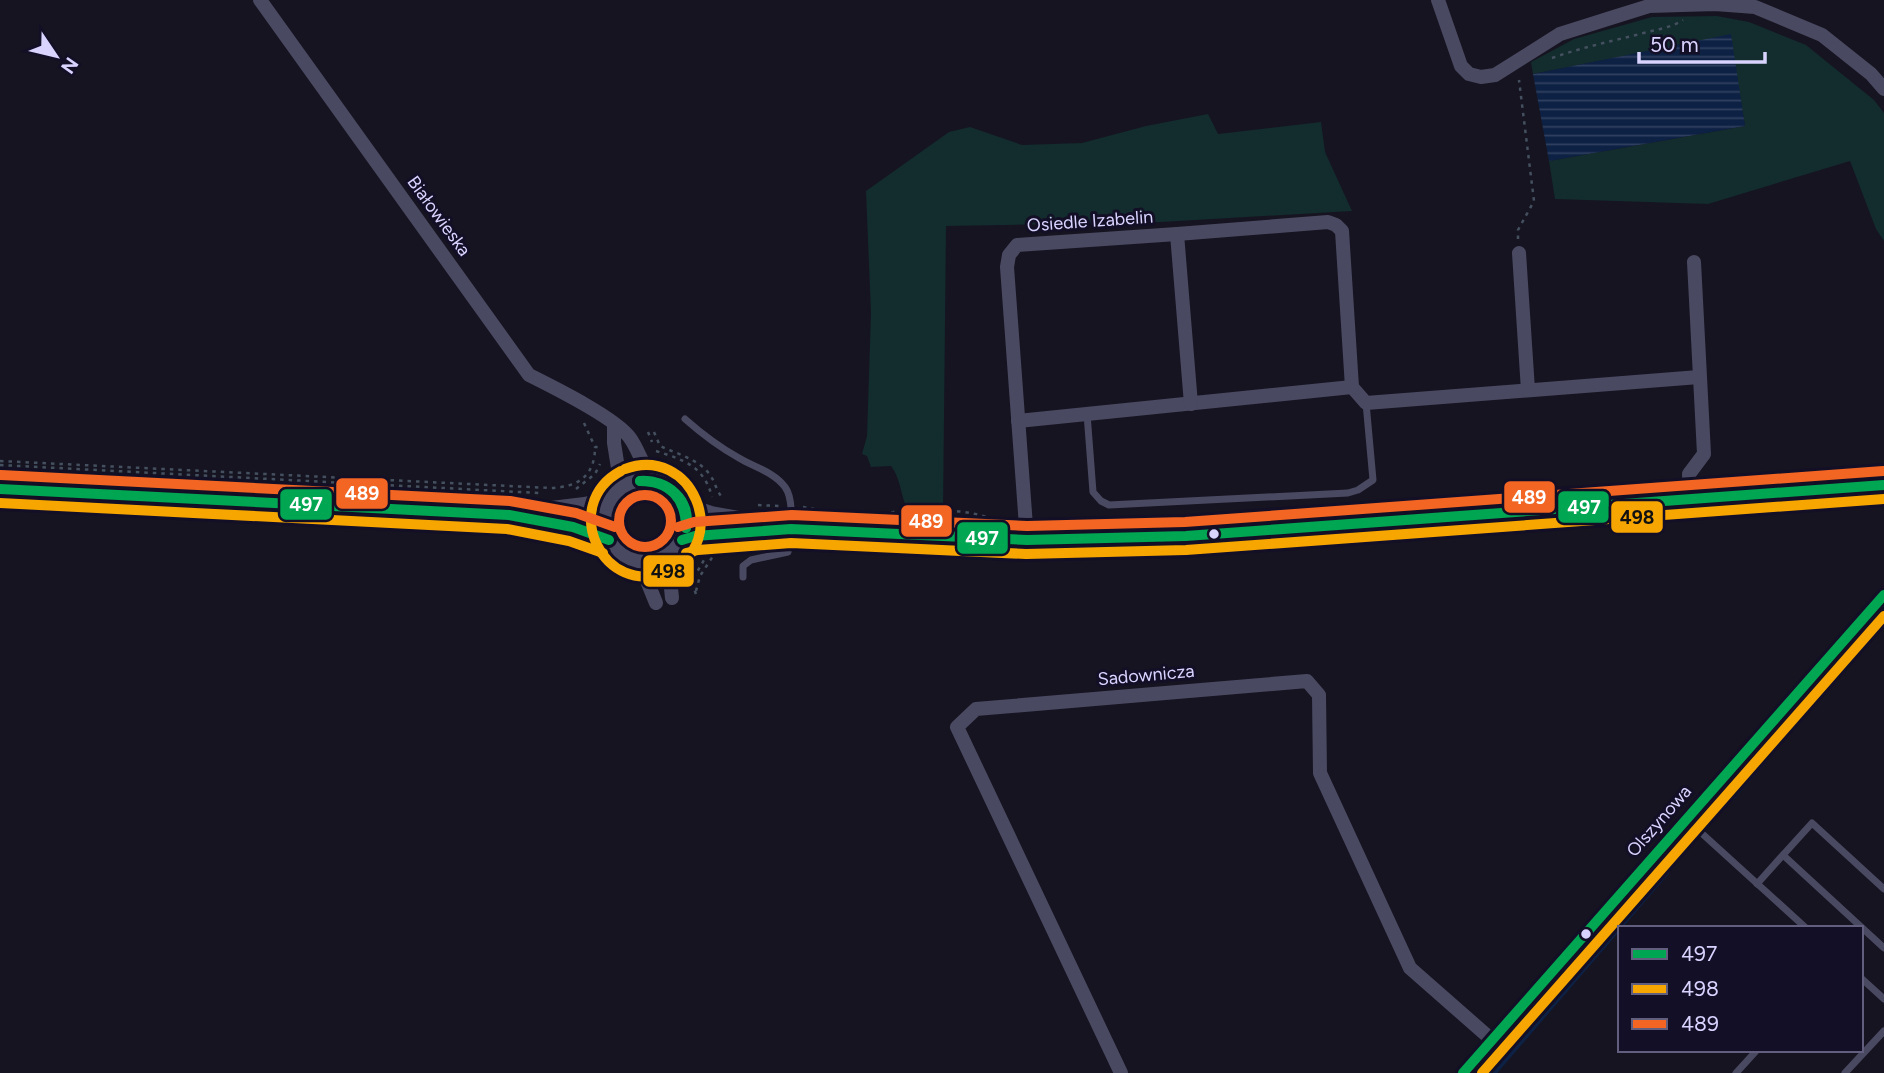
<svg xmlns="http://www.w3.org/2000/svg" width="1884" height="1073" viewBox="0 0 1884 1073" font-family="Figtree,sans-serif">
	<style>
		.green { fill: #132c2d }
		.water { fill: url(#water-rules) }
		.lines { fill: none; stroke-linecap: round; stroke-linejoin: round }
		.stream { stroke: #0d2144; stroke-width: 5 }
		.path { stroke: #44505f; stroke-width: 2.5; stroke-dasharray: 3.5 5; stroke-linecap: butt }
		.service { stroke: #4a4962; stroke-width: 7 }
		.minor { stroke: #4a4962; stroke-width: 14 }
		.tertiary { stroke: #4a4962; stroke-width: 18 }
		.bus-1-casing { stroke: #130f26; stroke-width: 16 }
		.bus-2-casing { stroke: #130f26; stroke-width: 16 }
		.bus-3-casing { stroke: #130f26; stroke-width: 16 }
		.bus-1 { stroke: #00a651; stroke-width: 10 }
		.bus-2 { stroke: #f7a600; stroke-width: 10 }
		.bus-3 { stroke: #f26522; stroke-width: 10 }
		.bus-dot { fill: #d9d4ff; stroke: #130f26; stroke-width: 2.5 }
		.labels { text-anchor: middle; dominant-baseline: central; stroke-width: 6; stroke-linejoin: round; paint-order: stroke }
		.street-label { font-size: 18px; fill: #d9d4ff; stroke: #130f26 }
		.line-badge { stroke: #130f26; stroke-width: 2.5 }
		.badge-label { font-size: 19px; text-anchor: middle; font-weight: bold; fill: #fff }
		.pale-badge-label { font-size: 19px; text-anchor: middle; font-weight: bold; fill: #111 }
	</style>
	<defs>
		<pattern id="water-rules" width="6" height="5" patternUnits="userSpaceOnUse" patternTransform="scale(1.75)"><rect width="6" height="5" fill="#0d2144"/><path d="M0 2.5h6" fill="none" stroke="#304060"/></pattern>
	</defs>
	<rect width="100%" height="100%" fill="#161421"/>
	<g class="green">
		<path d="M1717,16L1749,22L1806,45L1874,100L1884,113V241L1876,229L1850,161L1708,204L1555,199L1549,161L1745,126L1730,35L1533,74L1531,62L1574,39L1652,17Z"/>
		<path d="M1208,114L1218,134L1321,122L1325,152L1352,211L1161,222L946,226L943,514L910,513C900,499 902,480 891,466L871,467L867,456L862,454L867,436L871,313L866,191L949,132L970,127L1022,145L1082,143L1146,126Z"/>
	</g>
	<path class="water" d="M1731,34L1745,126L1549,161L1533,74Z"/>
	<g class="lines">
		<g class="stream">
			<path d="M1813,704L1884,623"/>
			<path d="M1733,797L1786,735"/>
			<path d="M1494,1073L1667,872"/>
		</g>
		<g class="path">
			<path d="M1552,58C1580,48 1608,42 1636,35C1652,30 1669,29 1683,20"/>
			<path d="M1518,239V230L1534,201L1519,80"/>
			<path d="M584,423L595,447H601"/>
			<path d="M648,432L652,442"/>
			<path d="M654,432L660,446C677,454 699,459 710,475C716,483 716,492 724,499"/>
			<path d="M656,451C684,460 704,466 712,497"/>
			<path d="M0,461L551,488C578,487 595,476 595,447"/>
			<path d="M0,465L539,493"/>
			<path d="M1824,471L1884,466"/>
			<path d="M576,489L595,474L600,464"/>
			<path d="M758,505L779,506"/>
			<path d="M803,507L831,512"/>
			<path d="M883,515L904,509L905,511"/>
			<path d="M898,516C928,507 967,509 995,520"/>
			<path d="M696,591L700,576L717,550"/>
			<path d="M696,594L692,584L693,579L708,553"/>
		</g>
		<g class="service">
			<path d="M1087,414L1093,492L1101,501L1109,505L1348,493L1358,490L1373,480L1366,403"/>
			<path d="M685,419C702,434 719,447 739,458C754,467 774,472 785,487C795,500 791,537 788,552L751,560L743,566V577"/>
			<path d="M1686,819L1806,928"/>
			<path d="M1757,884L1783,855"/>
			<path d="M1884,889L1812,823L1783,855L1884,948"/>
			<path d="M1861,978L1884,999"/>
			<path d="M1736,1073L1757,1050"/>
			<path d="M1845,1073L1884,1031"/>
		</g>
		<g class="minor">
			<path d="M260,0L529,375C553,387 616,418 630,438C640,452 641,465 655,480"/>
			<path d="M1438,0L1461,66L1469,74L1481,77L1495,75L1560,34L1617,16L1649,6L1715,4L1755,7L1822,35L1871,74L1884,89"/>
			<path d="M1177,234L1328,222L1336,225L1342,231L1352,387L1366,403L1699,377"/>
			<path d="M1519,253L1528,390"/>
			<path d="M1018,421L1352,387"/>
			<path d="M614,425V443L621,487"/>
			<path d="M1690,500L1689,474L1704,454L1694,262"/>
			<path d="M1027,540L1007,267L1009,255L1017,245L1177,234L1191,404"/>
			<path d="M671,553L669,568L672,598"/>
			<path d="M639,561L656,603"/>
			<path d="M1121,1073L957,727L976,709L1307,681L1319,695L1320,773L1410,968L1492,1040"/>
			<path d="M1463,1073L1884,595"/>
		</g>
		<g class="tertiary">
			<circle cx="645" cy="521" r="41"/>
			<path d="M0,489L509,515L585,506L610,500"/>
			<path d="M684,506L711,515L766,525"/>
			<path d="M530,518C558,523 584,528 609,540"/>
			<path d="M682,540L695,536L791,529L1027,540L1186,536L1884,485"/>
		</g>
		<g class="bus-1-casing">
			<g id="bus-1">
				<path d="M640,481C670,481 686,499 686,528"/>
				<path d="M640,481C667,479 692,500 686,528"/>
				<path d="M0,489L509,515L573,527L609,540"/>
				<path d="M682,540L695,536L791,529L1027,540L1186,536L1884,485"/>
				<path d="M1463,1073L1884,595"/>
			</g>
		</g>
		<g class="bus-2-casing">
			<g id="bus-2">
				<path d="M621,471C558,505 604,600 668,571C733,542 692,444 625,469"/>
				<path d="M0,503L507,529L569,541L603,553"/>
				<path d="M686,553L698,550L791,543L1026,554L1186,550L1884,499"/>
				<path d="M1482,1073L1884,616"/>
			</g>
		</g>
		<g class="bus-3-casing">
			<g id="bus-3">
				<path d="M1,475L510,501L576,513L615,527"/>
				<circle cx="645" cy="521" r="26"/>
				<path d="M678,527L694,522L792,515L1027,526L1185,522L1883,471"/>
			</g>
		</g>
		<use href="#bus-1" class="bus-1"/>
		<use href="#bus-2" class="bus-2"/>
		<use href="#bus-3" class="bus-3"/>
	</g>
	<g class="bus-dot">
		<circle cx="1214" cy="534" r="6"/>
		<circle cx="1586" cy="934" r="6"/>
	</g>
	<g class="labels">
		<g class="street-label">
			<text transform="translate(439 216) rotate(54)">Białowieska</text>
			<text transform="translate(1090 221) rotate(-4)">Osiedle Izabelin</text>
			<text transform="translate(1146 675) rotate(-5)">Sadownicza</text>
			<text transform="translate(1659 821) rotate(-49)">Olszynowa</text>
		</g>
	</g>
	<g class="line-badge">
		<rect x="335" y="477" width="54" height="33" rx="7" fill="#f26522"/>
		<rect x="1503" y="480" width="53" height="34" rx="7" fill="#f26522"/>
		<rect x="279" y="488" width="54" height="33" rx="7" fill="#00a651"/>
		<rect x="1557" y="490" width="53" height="34" rx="7" fill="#00a651"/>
		<rect x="1610" y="500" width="54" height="34" rx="7" fill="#f7a600"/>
		<rect x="900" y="504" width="53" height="34" rx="7" fill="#f26522"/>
		<rect x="956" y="521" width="53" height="34" rx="7" fill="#00a651"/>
		<rect x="642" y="554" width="53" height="34" rx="7" fill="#f7a600"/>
	</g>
	<g class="badge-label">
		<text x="362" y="500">489</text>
		<text x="1529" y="504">489</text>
		<text x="306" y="511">497</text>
		<text x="1584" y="514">497</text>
		<text x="926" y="528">489</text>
		<text x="982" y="545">497</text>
	</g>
	<g class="pale-badge-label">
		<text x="1637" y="524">498</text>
		<text x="668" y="578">498</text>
	</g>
	<rect x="1618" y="926" width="245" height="126" fill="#130f26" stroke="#625e7d" stroke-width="2"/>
	<rect x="1632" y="949" width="35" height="10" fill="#00a651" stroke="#625e7d" stroke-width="2"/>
	<text x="1681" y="961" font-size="21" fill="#d9d4ff">497</text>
	<rect x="1632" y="984" width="35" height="10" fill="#f7a600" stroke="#625e7d" stroke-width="2"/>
	<text x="1681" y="996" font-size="21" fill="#d9d4ff">498</text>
	<rect x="1632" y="1019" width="35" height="10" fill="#f26522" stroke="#625e7d" stroke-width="2"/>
	<text x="1681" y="1031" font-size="21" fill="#d9d4ff">489</text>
	<g transform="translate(56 56) rotate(125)" stroke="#130f26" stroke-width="5" paint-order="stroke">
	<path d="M0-5L12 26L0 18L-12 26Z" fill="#d9d4ff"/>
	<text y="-10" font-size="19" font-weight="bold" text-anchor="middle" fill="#d9d4ff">N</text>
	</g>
	<path d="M1639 52v10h126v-10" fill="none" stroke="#d9d4ff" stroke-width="3.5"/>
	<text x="1650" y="52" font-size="21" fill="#d9d4ff" stroke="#130f26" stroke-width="5" paint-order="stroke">50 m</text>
</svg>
